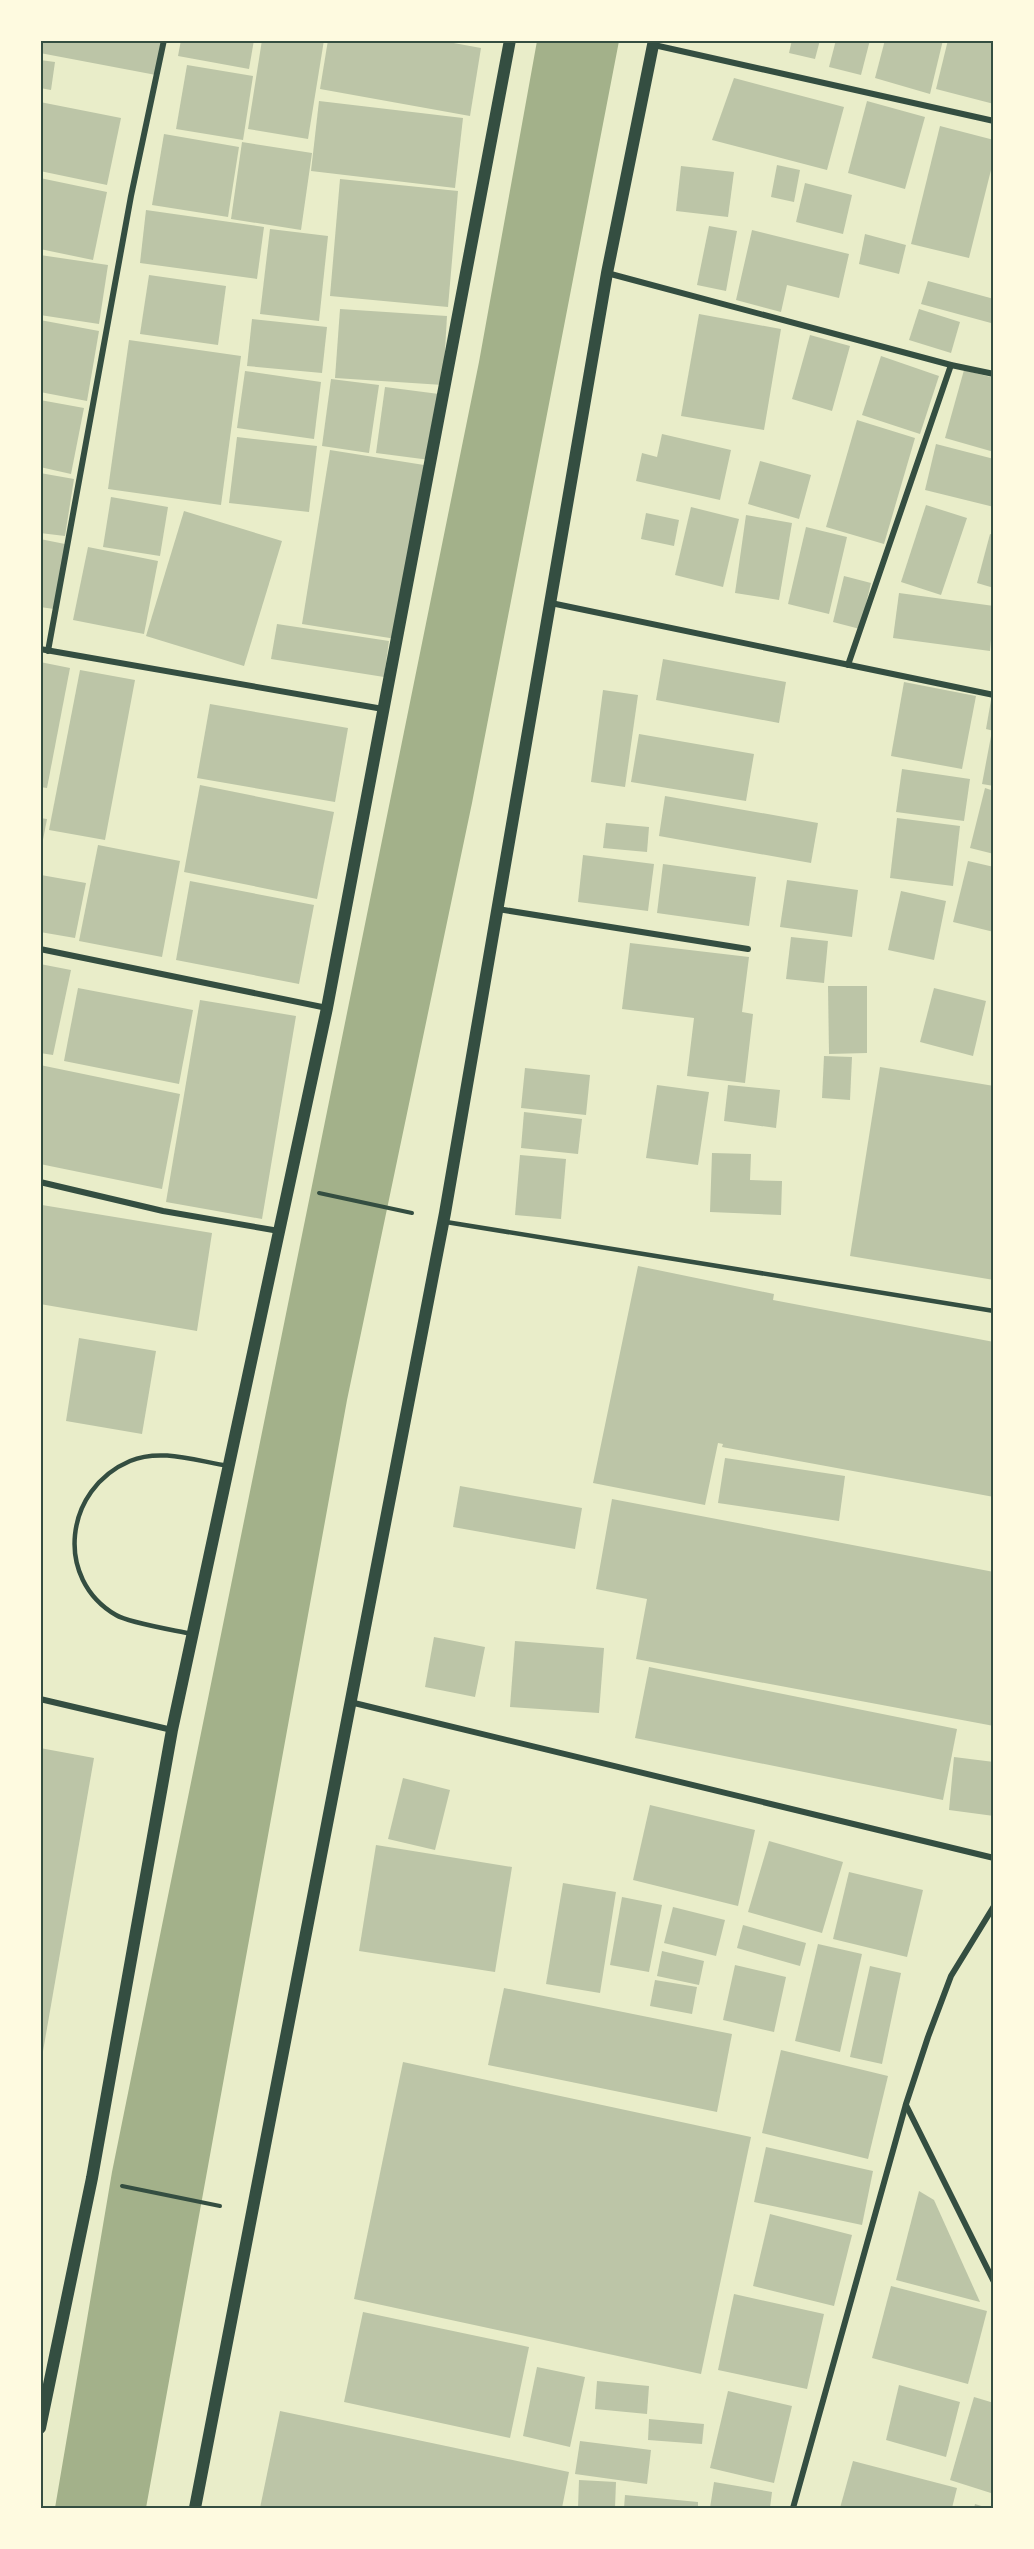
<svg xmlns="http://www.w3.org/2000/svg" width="1034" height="2549" viewBox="0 0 1034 2549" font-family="Bitter,serif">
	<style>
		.water { fill: #a3b18a }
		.building { fill: #bcc5a7 }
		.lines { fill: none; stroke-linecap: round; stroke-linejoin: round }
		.path { stroke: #344e41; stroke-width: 4 }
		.service { stroke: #344e41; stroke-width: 4.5 }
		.minor { stroke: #344e41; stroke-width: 6 }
		.secondary { stroke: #344e41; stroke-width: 12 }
		.neatline { fill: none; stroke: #344e41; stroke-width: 2 }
	</style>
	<rect width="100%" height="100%" fill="#e9edc9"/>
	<path class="water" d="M537,41H619L472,803L347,1400L146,2508H55L112,2172L479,362Z"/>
	<g class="building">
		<path d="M40,40H163L156,75L40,53Z"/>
		<path d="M181,40H254L249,69L178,56Z"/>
		<path d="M262,40H324L308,139L248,129Z"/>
		<path d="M328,40H437L481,48L470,116L320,89Z"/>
		<path d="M792,40H820L815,59L789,53Z"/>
		<path d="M836,40H870L861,75L829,67Z"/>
		<path d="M885,40H943L930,94L875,78Z"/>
		<path d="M948,40H994V104L936,89Z"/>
		<path d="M40,60L55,62L51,90L40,88Z"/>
		<path d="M187,65L253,76L243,140L176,129Z"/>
		<path d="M734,78L844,107L827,170L712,140Z"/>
		<path d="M319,101L463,118L455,188L311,171Z"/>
		<path d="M867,101L925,117L905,189L848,173Z"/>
		<path d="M40,102L121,118L107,185L40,171Z"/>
		<path d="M940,126L994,140V158L969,258L911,244Z"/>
		<path d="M164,134L239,147L228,217L152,205Z"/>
		<path d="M242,142L312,153L301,230L231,219Z"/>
		<path d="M777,165L800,170L794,202L771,197Z"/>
		<path d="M681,166L734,172L728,217L676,211Z"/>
		<path d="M40,178L107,192L93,260L40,249Z"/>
		<path d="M340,179L458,191L448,307L330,296Z"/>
		<path d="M805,183L852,195L843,234L796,222Z"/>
		<path d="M146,210L264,227L257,279L140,263Z"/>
		<path d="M709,226L737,231L726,291L697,285Z"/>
		<path d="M270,229L328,236L319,321L260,314Z"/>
		<path d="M752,230L849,254L839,298L787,285L781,312L736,300Z"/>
		<path d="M865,234L906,245L899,274L859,264Z"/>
		<path d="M40,255L108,265L99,324L40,315Z"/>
		<path d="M149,275L226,286L218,345L140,334Z"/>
		<path d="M928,281L994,299L991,323L921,304Z"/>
		<path d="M340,309L447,316L443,385L335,378Z"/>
		<path d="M919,309L960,322L951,353L909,340Z"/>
		<path d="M699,314L781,329L764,430L681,416Z"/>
		<path d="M252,319L327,327L322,373L247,366Z"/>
		<path d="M40,320L99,331L87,401L40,392Z"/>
		<path d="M810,335L850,346L832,411L792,399Z"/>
		<path d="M129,340L241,356L221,505L108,489Z"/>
		<path d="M881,356L939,376L920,434L862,415Z"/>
		<path d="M964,370L994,378V452L945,438Z"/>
		<path d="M245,371L321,382L314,439L237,428Z"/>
		<path d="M331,379L379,385L369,453L322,446Z"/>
		<path d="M385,387L439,394L430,460L376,453Z"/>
		<path d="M40,400L84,408L71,474L40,467Z"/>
		<path d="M857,420L915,438L884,544L826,527Z"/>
		<path d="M662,434L731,450L720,500L636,481L642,453L657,457Z"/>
		<path d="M237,437L317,446L309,512L229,503Z"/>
		<path d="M936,444L994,459V507L925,490Z"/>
		<path d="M330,450L424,465L396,639L302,624Z"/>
		<path d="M760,461L811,475L799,519L748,504Z"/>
		<path d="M40,473L74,479L65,536L40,533Z"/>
		<path d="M111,497L168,507L160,556L103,547Z"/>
		<path d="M926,505L967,518L941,595L901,582Z"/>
		<path d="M691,507L739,519L723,587L675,575Z"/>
		<path d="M184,511L282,541L244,666L146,636Z"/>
		<path d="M646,513L679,520L674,546L641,539Z"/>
		<path d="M746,515L792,523L779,600L735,593Z"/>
		<path d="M806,527L847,537L829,614L788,604Z"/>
		<path d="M990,534L994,535V588L977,583Z"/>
		<path d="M40,539L65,544L54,609L40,607Z"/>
		<path d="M88,547L158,561L144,634L73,620Z"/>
		<path d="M844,576L871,583L860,629L833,622Z"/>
		<path d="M899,593L994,606L990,651L893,638Z"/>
		<path d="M277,624L389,641L384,677L271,659Z"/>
		<path d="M663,659L786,682L779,723L656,700Z"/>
		<path d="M40,662L70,668L47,788L40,787Z"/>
		<path d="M80,670L135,680L105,840L49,830Z"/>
		<path d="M904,682L976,696L962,769L891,756Z"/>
		<path d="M603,690L638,695L625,787L591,782Z"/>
		<path d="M991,700L994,701V731L986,729Z"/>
		<path d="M210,704L348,728L335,802L197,778Z"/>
		<path d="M639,734L754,754L746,801L631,782Z"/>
		<path d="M991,736H994V786L982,784Z"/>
		<path d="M902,769L970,779L964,821L896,812Z"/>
		<path d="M200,785L334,812L317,899L184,872Z"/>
		<path d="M985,788L994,791V854L970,848Z"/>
		<path d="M665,796L818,823L811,863L659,836Z"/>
		<path d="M40,818L47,819L42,845H40Z"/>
		<path d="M897,818L960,826L953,886L890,878Z"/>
		<path d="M606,823L649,827L647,852L603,848Z"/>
		<path d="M98,845L180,861L162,957L79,941Z"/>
		<path d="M583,855L654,864L648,911L578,902Z"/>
		<path d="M968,861L994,867V932L953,922Z"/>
		<path d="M663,864L756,877L749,926L657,913Z"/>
		<path d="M41,875L86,883L75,938L40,932Z"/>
		<path d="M787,880L858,890L852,937L780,927Z"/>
		<path d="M190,881L314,905L299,984L176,960Z"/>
		<path d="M901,891L946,901L934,960L888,950Z"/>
		<path d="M791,937L828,941L824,983L786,979Z"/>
		<path d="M630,943L749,957L742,1012L753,1014L745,1083L687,1076L694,1018L622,1009Z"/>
		<path d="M40,964L71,970L53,1055L40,1053Z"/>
		<path d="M828,986H867V1053L829,1054Z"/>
		<path d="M78,988L193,1010L179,1084L64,1061Z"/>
		<path d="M934,988L986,1001L973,1056L920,1042Z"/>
		<path d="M200,1000L296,1016L262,1219L166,1202Z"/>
		<path d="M824,1056L852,1057L850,1100L822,1098Z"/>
		<path d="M40,1065L180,1094L162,1189L40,1164Z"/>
		<path d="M880,1067L994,1086V1280L850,1256Z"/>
		<path d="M525,1068L590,1075L586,1115L521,1108Z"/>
		<path d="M657,1085L709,1092L698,1165L646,1158Z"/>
		<path d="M728,1085L780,1090L776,1128L724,1121Z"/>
		<path d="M524,1112L582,1119L578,1154L521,1148Z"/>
		<path d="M712,1153L751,1154L750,1180L782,1181L781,1215L710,1212Z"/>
		<path d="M520,1155L566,1159L561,1219L515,1215Z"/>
		<path d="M42,1205L212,1233L197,1331L40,1304Z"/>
		<path d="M638,1266L774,1294L773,1300L994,1342V1497L722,1447L723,1444L718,1443L705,1505L593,1483Z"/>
		<path d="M79,1338L156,1351L142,1434L66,1421Z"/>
		<path d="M725,1458L845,1476L839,1521L718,1503Z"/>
		<path d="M460,1486L582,1508L575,1549L453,1527Z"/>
		<path d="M612,1499L994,1572V1726L636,1659L647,1599L596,1589Z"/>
		<path d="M434,1637L485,1647L475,1697L425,1687Z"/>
		<path d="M515,1641L604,1648L599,1713L510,1707Z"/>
		<path d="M649,1667L957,1729L943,1800L635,1738Z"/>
		<path d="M40,1748L94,1758L42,2057H40Z"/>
		<path d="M954,1757L994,1762V1816L949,1810Z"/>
		<path d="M403,1778L450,1790L435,1850L388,1839Z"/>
		<path d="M650,1805L755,1830L738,1906L633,1880Z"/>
		<path d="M769,1841L843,1862L822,1933L748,1912Z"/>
		<path d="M376,1845L512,1867L495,1972L359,1951Z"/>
		<path d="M849,1872L923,1890L907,1957L833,1939Z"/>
		<path d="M563,1883L616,1892L600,1993L546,1984Z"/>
		<path d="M622,1897L662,1905L649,1972L610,1965Z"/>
		<path d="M673,1907L725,1920L716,1956L664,1943Z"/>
		<path d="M743,1925L806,1943L800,1966L737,1948Z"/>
		<path d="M818,1944L862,1954L840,2052L795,2041Z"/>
		<path d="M662,1951L704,1961L699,1985L657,1976Z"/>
		<path d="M735,1965L786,1977L774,2032L723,2020Z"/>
		<path d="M870,1966L901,1973L882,2064L850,2057Z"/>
		<path d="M655,1980L697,1987L692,2014L650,2006Z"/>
		<path d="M504,1988L732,2034L717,2112L488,2065Z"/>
		<path d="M781,2050L888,2076L868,2159L762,2133Z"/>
		<path d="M403,2062L751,2137L701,2374L354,2299Z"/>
		<path d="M766,2147L873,2171L862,2225L754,2202Z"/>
		<path d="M919,2191L934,2200L980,2302L896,2280Z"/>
		<path d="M770,2214L852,2235L834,2306L753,2286Z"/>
		<path d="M891,2286L987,2311L968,2384L872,2358Z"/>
		<path d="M734,2294L824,2314L807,2389L718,2370Z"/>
		<path d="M363,2312L529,2347L510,2438L344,2402Z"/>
		<path d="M537,2367L585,2377L570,2447L523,2436Z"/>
		<path d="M597,2381L649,2386L647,2414L595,2409Z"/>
		<path d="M899,2385L960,2402L946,2457L886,2440Z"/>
		<path d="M728,2391L792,2406L774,2483L710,2468Z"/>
		<path d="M974,2397L994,2403V2494L950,2480Z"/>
		<path d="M280,2411L569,2472L562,2508H260Z"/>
		<path d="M649,2419L704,2424L702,2444L648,2440Z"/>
		<path d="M580,2441L651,2450L647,2484L575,2474Z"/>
		<path d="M853,2461L957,2488L952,2508H840Z"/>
		<path d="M579,2480L616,2482L615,2508H578Z"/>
		<path d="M714,2482L772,2492L770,2508H710Z"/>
		<path d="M625,2495L698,2502V2508H624Z"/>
		<path d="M975,2504L988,2508H974Z"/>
	</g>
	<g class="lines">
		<g class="path">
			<path d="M319,1193L412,1213"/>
			<path d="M122,2186L220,2206"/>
		</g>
		<g class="service">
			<path d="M446,1222L994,1311"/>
			<path d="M192,1634C174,1630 129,1623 116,1615C54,1579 64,1489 130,1461C161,1448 196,1461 229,1466"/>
		</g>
		<g class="minor">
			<path d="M654,45L994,121"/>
			<path d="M607,273L951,365L994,374"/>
			<path d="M551,603L994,695"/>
			<path d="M40,649L383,709"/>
			<path d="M48,651L131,196L164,40"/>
			<path d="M848,665L951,365"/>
			<path d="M498,909L748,949"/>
			<path d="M40,949L327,1008"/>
			<path d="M40,1182L163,1211L279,1231"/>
			<path d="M40,1699L172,1730"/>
			<path d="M350,1702L994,1858"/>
			<path d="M906,2105L994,2282"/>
			<path d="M793,2508L906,2104L928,2037L951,1976L994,1906"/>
		</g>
		<g class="secondary">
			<path d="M40,2428L92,2178L172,1730L327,1008L510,40"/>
			<path d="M195,2508L445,1213L607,273L654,40"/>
		</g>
	</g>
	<rect width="1034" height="2549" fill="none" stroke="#fefae0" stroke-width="84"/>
	<rect x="42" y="42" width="950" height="2465" class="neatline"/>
</svg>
